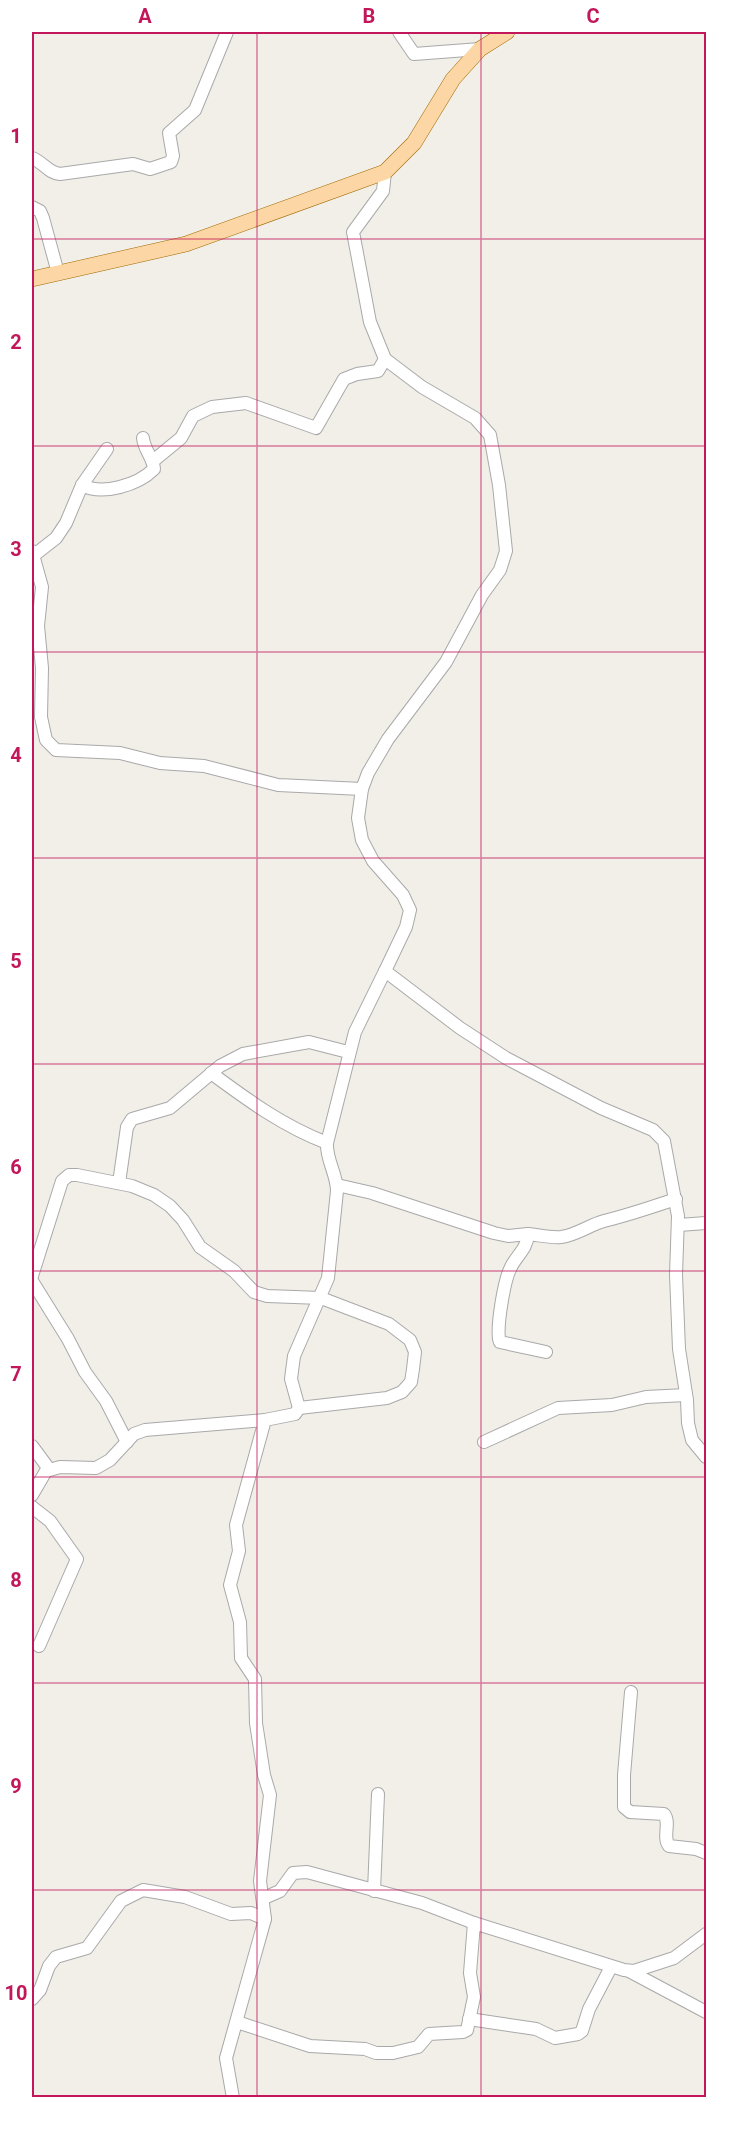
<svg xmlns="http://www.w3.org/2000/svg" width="738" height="2129" viewBox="0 0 738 2129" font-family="Roboto,sans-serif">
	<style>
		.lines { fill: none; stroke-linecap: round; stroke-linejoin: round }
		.minor-casing { stroke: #a9a9a9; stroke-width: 14 }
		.major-casing { stroke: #a06b00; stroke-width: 16 }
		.minor { stroke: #fff; stroke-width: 12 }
		.major { stroke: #fcd6a4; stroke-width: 15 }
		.grid { fill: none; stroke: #c2185b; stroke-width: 1.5; stroke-opacity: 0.55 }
		.neatline { fill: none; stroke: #c2185b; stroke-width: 2 }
		.grid-label { font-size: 20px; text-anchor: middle; font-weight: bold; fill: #c2185b }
	</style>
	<rect width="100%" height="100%" fill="#f2efe9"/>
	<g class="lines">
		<g class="minor-casing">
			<g id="minor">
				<path d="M399,32L414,54L480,49"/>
				<path d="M32,158C43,162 48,173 60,174L133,164L150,169L171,162L173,156L169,133L195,110L227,32"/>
				<path d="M385,172L383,191L353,232L370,322L385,359L422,387L475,418L490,435L499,485L506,551L500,570L482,595L446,662L388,739L368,773L362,789L358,818L362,840L373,861L403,895L410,910L406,927L385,971L460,1028L506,1058L601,1108L653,1130L664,1141L678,1216L676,1275L679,1349L687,1400L688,1423L692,1440L706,1457"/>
				<path d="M32,207L40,211L43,218L58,273"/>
				<path d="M153,461L181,438L193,416L212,407L246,403L316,428L344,379L357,374L378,371L385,359"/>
				<path d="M82,485C102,496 138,485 154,469C153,457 144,450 143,438"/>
				<path d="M32,551L42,587L38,626L42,668L41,717L46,740L56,750L120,753L160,763L204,766L278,785L362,789"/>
				<path d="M33,556L56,538L66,523L82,485L107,449"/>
				<path d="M211,1073C249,1101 283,1126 327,1143"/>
				<path d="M119,1183L127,1127L132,1119L170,1108L220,1066L243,1054L309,1042L348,1052"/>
				<path d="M337,1185L372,1193L494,1233L508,1236L528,1234"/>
				<path d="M679,1225L706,1223"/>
				<path d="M32,1276L62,1181L69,1175H77L132,1186L154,1195L170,1206L183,1220L200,1247L234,1271L254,1292L267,1296L321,1298L389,1324L410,1340L415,1352L413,1369L411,1382L402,1392L387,1398L299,1408"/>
				<path d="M32,1281L68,1339L85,1372L106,1401L127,1442"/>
				<path d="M546,1352L500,1342L499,1339C497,1324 504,1280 511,1267C517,1255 527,1249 528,1234C539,1235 550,1238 561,1237C577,1235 589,1225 604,1221C629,1215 652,1207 676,1199"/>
				<path d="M484,1442L558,1408L612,1405L646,1397L686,1395"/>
				<path d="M32,1446L49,1469"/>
				<path d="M32,1495L46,1471L60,1467L96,1468L110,1460L134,1434L145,1430L265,1420"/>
				<path d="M32,1507L50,1521L77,1559L39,1646"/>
				<path d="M631,1692L624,1775V1807L630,1812L664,1814C671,1823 662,1837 669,1846L696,1849L706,1853"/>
				<path d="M374,1891L378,1794"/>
				<path d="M264,1898L280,1891L293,1873L307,1872L422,1903L474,1923L624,1970L634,1971L674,1958L706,1934"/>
				<path d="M629,1971L706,2012"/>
				<path d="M32,1999L40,1990L49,1966L56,1957L87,1948L121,1901L143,1890L185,1897L231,1914L251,1913L265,1919"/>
				<path d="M469,2019L536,2029L555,2038L578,2034L582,2031L589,2009L611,1967"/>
				<path d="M237,2022L310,2046L365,2049L376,2053H393L418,2047L429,2034L463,2032L467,2030L474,1997L470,1973L474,1923"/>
				<path d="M233,2098L226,2058L265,1919L260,1881L270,1795L264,1775L256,1723L255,1679L241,1658L240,1622L230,1585L239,1551L236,1525L265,1420L295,1414L299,1408L291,1379L294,1356L328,1278L337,1191C337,1174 326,1160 327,1143L355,1032L385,971"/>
			</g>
		</g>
		<g class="major-casing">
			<path id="major" d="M32,279L186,244L385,172L414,143L453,79L480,49L507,32"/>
		</g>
		<use href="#minor" class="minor"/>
		<use href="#major" class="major"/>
	</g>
	<path class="grid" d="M257,32V2098M481,32V2098M32,239H706M32,446H706M32,652H706M32,858H706M32,1064H706M32,1271H706M32,1477H706M32,1683H706M32,1890H706"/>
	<rect width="738" height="2129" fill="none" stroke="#ffffff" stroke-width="66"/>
	<rect x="33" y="33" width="672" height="2063" class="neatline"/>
	<g class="grid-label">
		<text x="145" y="23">A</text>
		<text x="369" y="23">B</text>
		<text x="593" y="23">C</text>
		<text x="16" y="143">1</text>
		<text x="16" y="349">2</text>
		<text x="16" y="556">3</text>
		<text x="16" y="762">4</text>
		<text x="16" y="968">5</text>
		<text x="16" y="1174">6</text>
		<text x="16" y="1381">7</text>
		<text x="16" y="1587">8</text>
		<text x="16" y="1793">9</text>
		<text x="16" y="2000">10</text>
	</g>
</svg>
